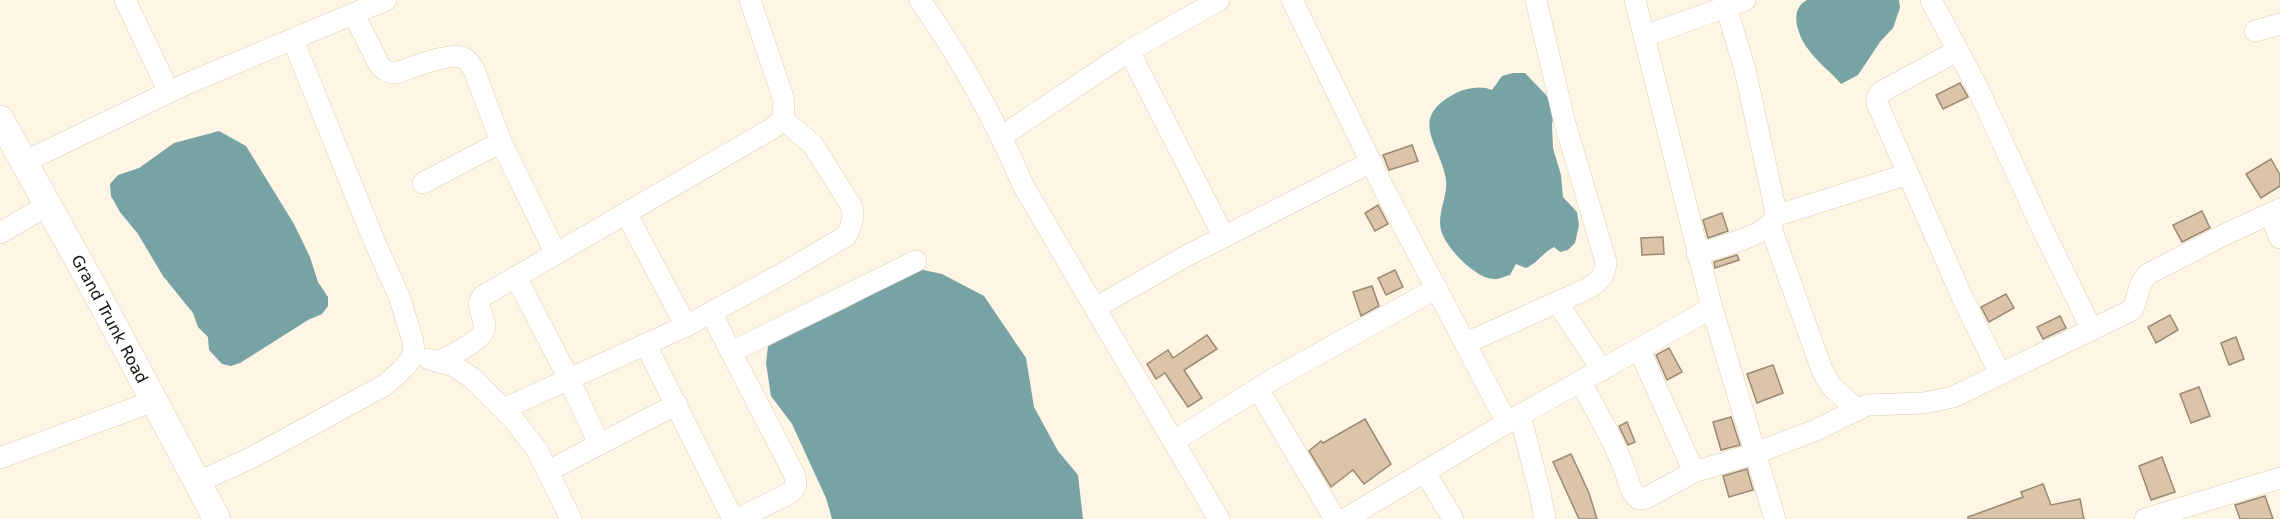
<svg xmlns="http://www.w3.org/2000/svg" width="2280" height="519" viewBox="0 0 2280 519" font-family="'DejaVu Sans',sans-serif">
	<style>
		.water { fill: #78a3a5 }
		.building { fill: #dcc4a8; stroke: #9b8973; stroke-width: 1.5 }
		.lines { fill: none; stroke-linecap: round; stroke-linejoin: round }
		.minor-casing { stroke: #dccdb2; stroke-width: 22 }
		.major-casing { stroke: #dccdb2; stroke-width: 28 }
		.minor { stroke: #fff; stroke-width: 21 }
		.major { stroke: #fff; stroke-width: 27 }
		.labels { text-anchor: middle; dominant-baseline: central; stroke-width: 4.5; stroke-linejoin: round; paint-order: stroke }
		.street-label { font-size: 16px; fill: #161007; stroke: #fff5e5 }
	</style>
	<rect width="100%" height="100%" fill="#fff5e5"/>
	<g class="water">
		<path d="M1807,0H1899L1900,8L1893,28L1880,42L1858,75L1841,84C1831,72 1817,62 1808,49C1798,36 1788,9 1807,0Z"/>
		<path d="M1513,73H1525L1546,95L1555,109L1552,124L1553,148L1561,175L1563,197L1577,212L1579,225L1575,243L1568,250L1560,252L1554,247C1542,253 1538,263 1526,268L1516,264L1510,275C1505,276 1498,280 1493,279C1475,278 1445,247 1441,230C1437,213 1448,196 1446,180C1441,144 1406,119 1456,93C1467,88 1481,85 1492,90L1502,76Z"/>
		<path d="M219,131L246,146L294,224L310,257L318,282L328,297V306L322,314L308,320L240,363L231,366L222,364L209,350L208,337L198,327L193,313L163,276L138,234L120,212L111,196L110,184L118,175L139,168L174,143Z"/>
		<path d="M919,269L942,274L984,296L1026,358L1034,407L1058,451L1078,475L1083,519H832L826,498L792,424L771,396L766,363L768,346L848,307Z"/>
	</g>
	<g class="building">
		<path d="M1960,83L1968,97L1943,109L1936,95Z"/>
		<path d="M1412,145L1418,161L1389,170L1383,155Z"/>
		<path d="M2271,159L2280,175V186L2261,198L2246,174Z"/>
		<path d="M1378,205L1388,224L1375,231L1365,213Z"/>
		<path d="M2202,211L2210,228L2182,242L2173,225Z"/>
		<path d="M1722,213L1728,231L1708,238L1703,220Z"/>
		<path d="M1663,237L1664,254L1642,255L1641,238Z"/>
		<path d="M1737,255L1739,260L1715,268L1714,262Z"/>
		<path d="M1395,270L1403,287L1386,295L1378,278Z"/>
		<path d="M1372,286L1379,306L1361,316L1353,292Z"/>
		<path d="M2006,294L2014,308L1989,322L1981,307Z"/>
		<path d="M2170,315L2178,330L2156,343L2148,327Z"/>
		<path d="M2060,316L2066,328L2043,339L2037,327Z"/>
		<path d="M1207,335L1217,349L1184,370L1202,398L1188,407L1165,373L1156,379L1147,364L1168,350L1173,358Z"/>
		<path d="M2236,337L2244,359L2229,365L2221,343Z"/>
		<path d="M1669,348L1682,372L1667,380L1656,355Z"/>
		<path d="M1773,365L1783,393L1757,403L1747,374Z"/>
		<path d="M2199,387L2210,416L2191,423L2180,394Z"/>
		<path d="M1731,417L1740,445L1721,450L1713,422Z"/>
		<path d="M1365,419L1391,464L1364,484L1353,470L1331,487L1309,451L1321,441L1323,443Z"/>
		<path d="M1627,422L1635,442L1628,445L1619,426Z"/>
		<path d="M1571,454L1589,493L1597,519H1579L1553,462Z"/>
		<path d="M2162,457L2175,492L2151,500L2139,466Z"/>
		<path d="M1747,469L1753,490L1729,497L1723,476Z"/>
		<path d="M2043,484L2051,505L2080,499L2084,519H1968V517L2023,497L2021,492Z"/>
		<path d="M2265,496L2273,519H2240L2235,505Z"/>
	</g>
	<g class="lines">
		<g class="minor-casing">
			<g id="minor">
				<path d="M125,0L169,92"/>
				<path d="M920,0C963,62 994,118 1024,187L1219,519"/>
				<path d="M1292,0L1384,189L1507,423"/>
				<path d="M1635,0L1712,308L1775,519"/>
				<path d="M1931,0L1978,89L2042,228L2092,330"/>
				<path d="M354,15L379,64C384,71 388,73 396,73C411,68 447,53 461,57C467,58 470,64 474,70L501,142L556,254"/>
				<path d="M2255,31L2280,24"/>
				<path d="M1645,36L1745,0"/>
				<path d="M1129,51L1224,237"/>
				<path d="M1957,51L1881,92L1877,98V103L1963,299L2000,374"/>
				<path d="M1002,136L1129,51L1219,0"/>
				<path d="M24,162L186,84L386,0"/>
				<path d="M423,183L501,142"/>
				<path d="M626,213L686,326"/>
				<path d="M2270,214L2280,238"/>
				<path d="M1775,216L1908,174"/>
				<path d="M1770,225L1822,370L1831,386L1856,409"/>
				<path d="M0,233L48,205"/>
				<path d="M1697,254C1715,248 1768,236 1774,218C1776,213 1775,208 1774,203L1745,70L1726,6"/>
				<path d="M516,277L569,379L599,444"/>
				<path d="M1557,302L1602,370"/>
				<path d="M1095,308L1188,255L1371,162"/>
				<path d="M711,313L794,474C797,483 797,487 790,493L738,519"/>
				<path d="M1466,343L1589,288C1600,280 1605,276 1606,262L1564,120L1536,0"/>
				<path d="M646,345L733,519"/>
				<path d="M1639,349L1694,472"/>
				<path d="M731,352L916,261"/>
				<path d="M429,359L454,366L472,378L514,420L537,450L571,519"/>
				<path d="M438,362C449,356 478,343 483,332C490,320 472,308 483,296L773,128L783,119L784,100L750,0"/>
				<path d="M1581,383C1596,411 1614,440 1625,471C1629,481 1630,493 1639,499L1646,498L1694,472L1756,453L1816,430L1867,405L1924,403L1953,397L2132,310C2140,296 2136,286 2148,274L2224,235L2280,209"/>
				<path d="M1258,389L1335,519"/>
				<path d="M503,409L686,326L780,275L846,236C852,226 854,218 852,207L813,145L783,119"/>
				<path d="M1520,415L1540,493L1545,519"/>
				<path d="M1174,441L1275,378L1437,288"/>
				<path d="M0,458L154,401"/>
				<path d="M548,471L677,404"/>
				<path d="M1425,472L1453,519"/>
				<path d="M198,482L251,458L385,385L403,369L414,355L413,341L399,296L375,243L293,40"/>
				<path d="M1345,519L1520,415L1712,308"/>
				<path d="M2145,519L2280,478"/>
			</g>
		</g>
		<g class="major-casing">
			<g id="major">
				<path id="s1" d="M0,119L96,292L217,519"/>
			</g>
		</g>
		<use href="#minor" class="minor"/>
		<use href="#major" class="major"/>
	</g>
	<g class="labels">
		<g class="street-label">
			<text stroke="none"><textPath href="#s1" startOffset="228">Grand Trunk Road</textPath></text>
		</g>
	</g>
</svg>
